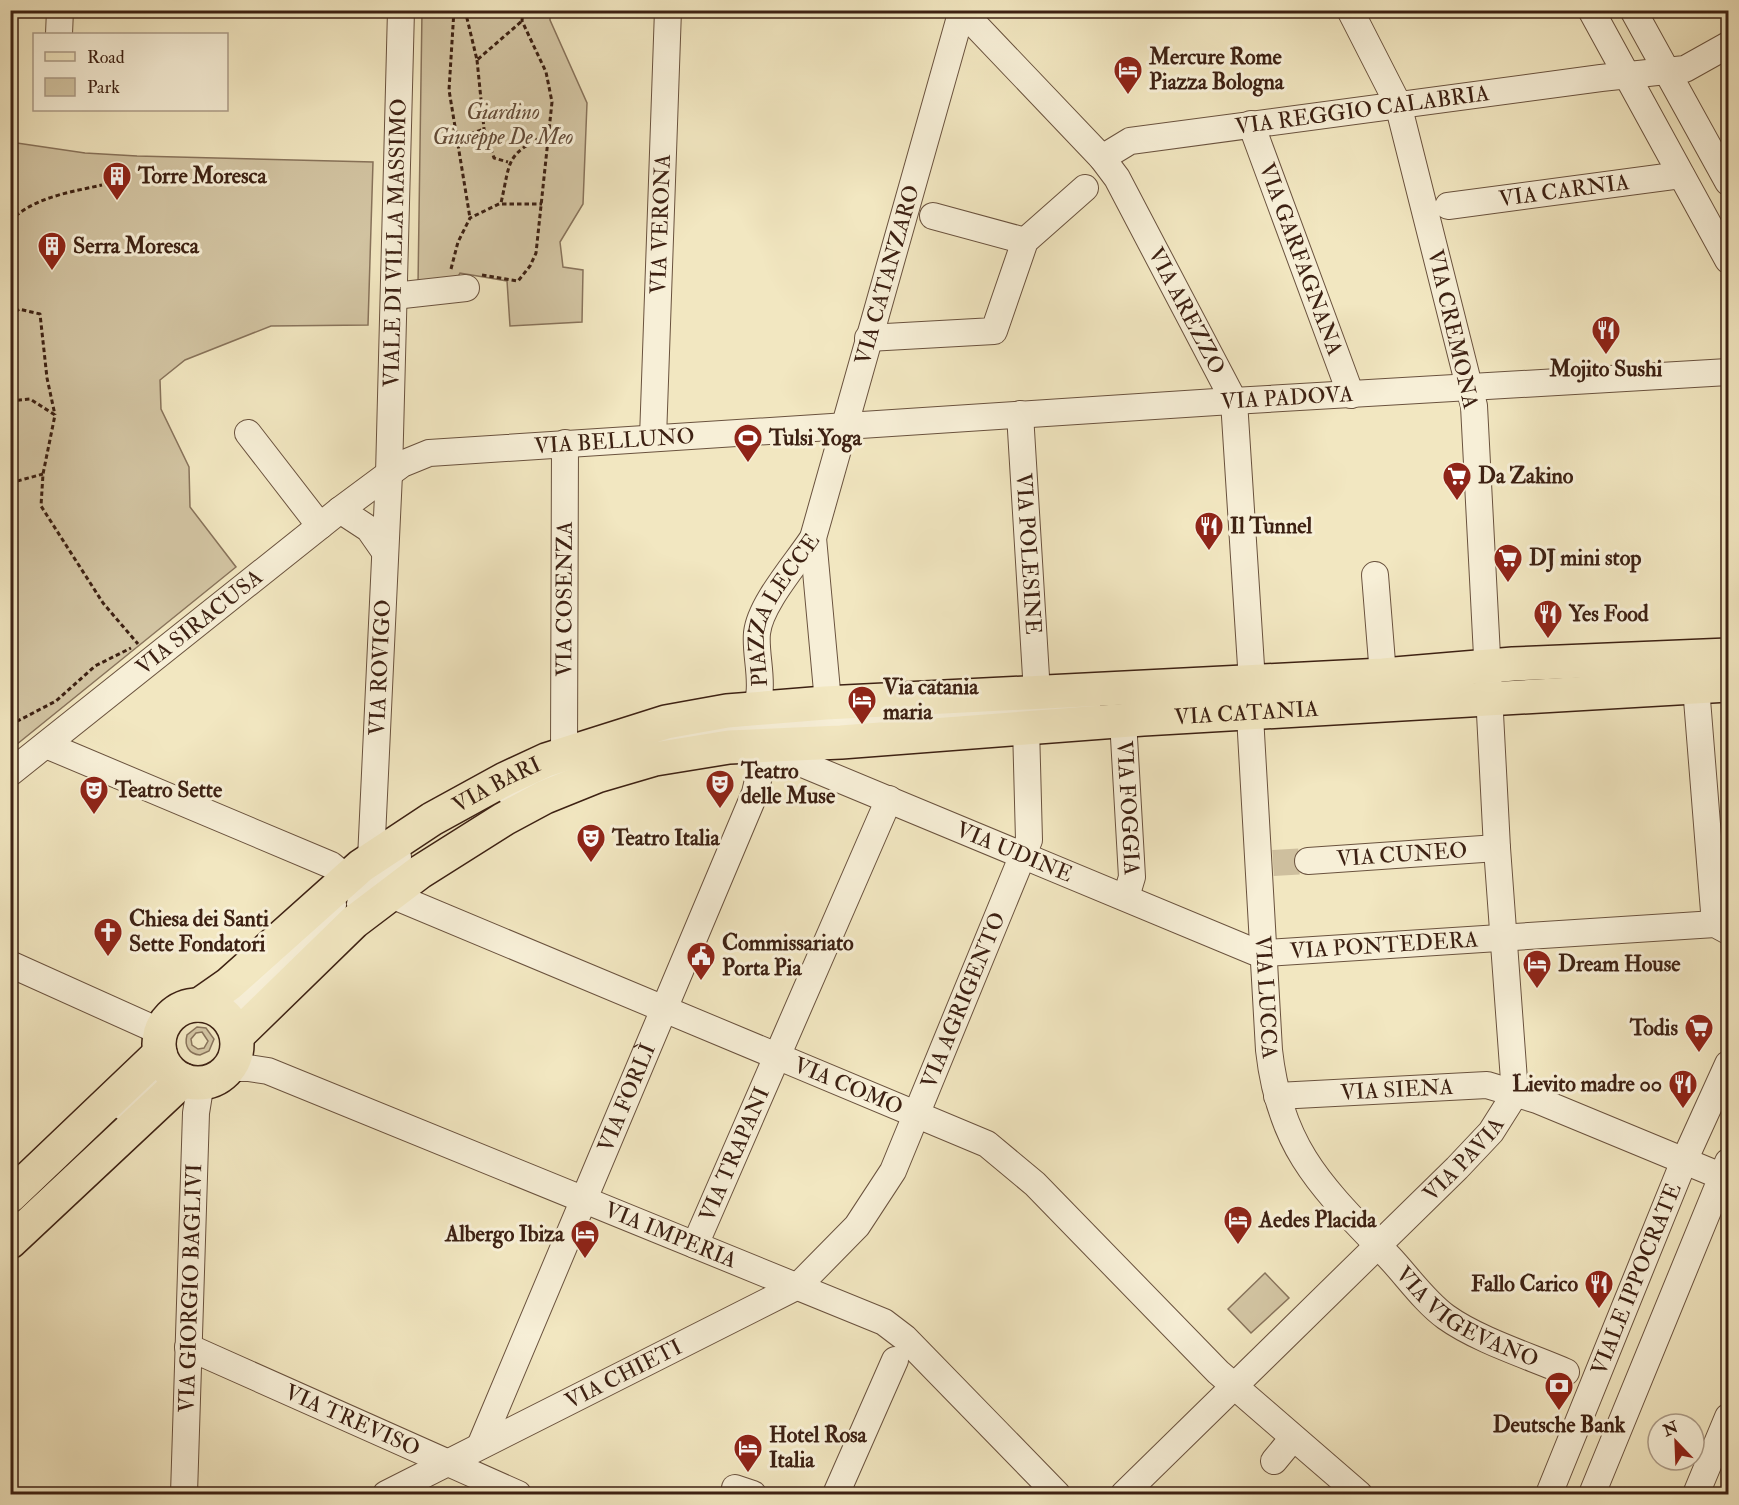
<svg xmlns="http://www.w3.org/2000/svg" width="1739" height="1505" viewBox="0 0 1739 1505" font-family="'IM FELL Double Pica',serif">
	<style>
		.green { fill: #d3c5a3; stroke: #88735b; stroke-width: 1.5; fill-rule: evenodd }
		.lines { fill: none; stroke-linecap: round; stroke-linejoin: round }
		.minor-tunnel { stroke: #cebf9e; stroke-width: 26; stroke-dasharray: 26 13; stroke-linecap: butt }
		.minor-casing { stroke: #6a523e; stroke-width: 28 }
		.major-casing { stroke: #3d2113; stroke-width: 36 }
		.path { stroke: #3d2113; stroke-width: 3; stroke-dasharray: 4.5 3; stroke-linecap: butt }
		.minor { stroke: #f7efd7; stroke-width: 26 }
		.major { stroke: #f2e7c1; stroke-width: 33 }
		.labels { text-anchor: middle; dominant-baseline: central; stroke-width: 6; stroke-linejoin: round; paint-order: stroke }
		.poi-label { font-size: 22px; font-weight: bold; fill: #3d2113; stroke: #f7efd7; text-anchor: start }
		.street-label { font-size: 22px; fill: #3d2113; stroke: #f7efd7 }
		.park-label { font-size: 22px; font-style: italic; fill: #624a37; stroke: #f7efd7 }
	</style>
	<rect width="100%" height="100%" fill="#f2e7c1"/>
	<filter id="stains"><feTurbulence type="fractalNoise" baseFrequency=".00333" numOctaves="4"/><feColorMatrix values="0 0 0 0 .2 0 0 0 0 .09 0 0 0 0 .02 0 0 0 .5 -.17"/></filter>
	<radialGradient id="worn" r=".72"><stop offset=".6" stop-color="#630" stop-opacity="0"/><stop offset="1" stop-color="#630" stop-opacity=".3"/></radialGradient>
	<g class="green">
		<path d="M422,11H550V20L587,103L583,204L560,242L563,267L583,270L582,322L510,326L507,281L460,273L456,280L418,285Z"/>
		<path d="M10,142L85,153L137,156L373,162L368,325L271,326L185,360L160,380L161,409L189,467L190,507L236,567L11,749Z"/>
		<path d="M197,1027L206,1028L214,1039L209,1051L200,1055C189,1054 184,1046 187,1035ZM202,1032L208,1041L204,1048L198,1049L192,1045L191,1039L196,1033Z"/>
		<path d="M1265,1273L1289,1298L1251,1333L1228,1309Z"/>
	</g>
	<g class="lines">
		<path class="minor-tunnel" d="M1273,863L1308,861"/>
		<g class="minor-casing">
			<g id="minor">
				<path d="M1591,10L1728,260"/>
				<path d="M1633,10L1728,182"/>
				<path id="s1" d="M962,11L1102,158L1117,178L1234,401L1251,666L1249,698L1269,1050C1280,1150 1323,1188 1389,1257C1407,1276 1425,1302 1446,1317C1478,1340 1529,1356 1566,1372"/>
				<path d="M59,34L60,10"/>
				<path id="s2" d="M1251,124L1351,395"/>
				<path id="s3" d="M1102,158L1130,141L1601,78L1685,69L1728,45"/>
				<path id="s4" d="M1448,206L1681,175"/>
				<path d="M933,216L1025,241"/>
				<path d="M394,296L466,288"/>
				<path d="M868,338L994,331L1025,241L1085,188"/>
				<path id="s5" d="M1020,414L1037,693"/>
				<path d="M248,433L320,526"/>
				<path id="s6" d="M653,438L668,10"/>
				<path d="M340,510L369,529L385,552"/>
				<path d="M813,538L827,691L825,703L814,716"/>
				<path d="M1375,575L1383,675"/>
				<path d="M1696,687L1715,924"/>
				<path id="s7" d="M744,720C772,701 754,661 757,633C760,604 796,564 813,538L962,10"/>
				<path id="s8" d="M1123,720L1132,877L1126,897"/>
				<path d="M46,745L331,865L352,882L358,891"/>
				<path d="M643,746L693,736L761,727L1087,706"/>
				<path id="s9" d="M766,746L805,765L1255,952L1265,953L1715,924L1728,931"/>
				<path id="s10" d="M564,753L565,443"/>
				<path id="s11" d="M10,773L340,510L402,464L429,453L1216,402L1728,372"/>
				<path d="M511,794L594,761"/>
				<path id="s12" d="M1308,861L1497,848"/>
				<path id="s13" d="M389,894L987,1144L1035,1184L1218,1372L1359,1494"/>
				<path id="s14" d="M360,904L371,859L389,474L401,10"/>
				<path d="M366,904L398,857"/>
				<path d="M10,964L161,1032"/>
				<path d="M207,1006C214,1006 222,1007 230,1005C268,994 307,934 333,905"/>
				<path id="s15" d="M229,1068H248L268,1071L884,1322L905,1338L1057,1494"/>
				<path id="s16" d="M1277,1096L1487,1085L1537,1100L1728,1179"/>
				<path d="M125,1108L167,1084"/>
				<path id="s17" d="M695,1245L889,799"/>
				<path id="s18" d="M188,1347L518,1494"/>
				<path id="s19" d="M480,1446L755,793L766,746"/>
				<path d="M1274,1461L1293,1438"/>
				<path d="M735,1488L753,1494"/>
				<path id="s20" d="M184,1494L196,1113L201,1082"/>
				<path id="s21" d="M386,1494L798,1286L857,1226L893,1171L1029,840L1026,727"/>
				<path d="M836,1494L895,1360"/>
				<path id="s22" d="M1124,1494L1457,1168L1491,1132L1515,1094L1497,848L1474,406L1398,104L1350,10"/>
				<path id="s23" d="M1549,1494L1684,1161L1728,1064"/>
				<path d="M1592,1494L1728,1162"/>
				<path d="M1696,1494L1728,1417"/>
			</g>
		</g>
		<g class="major-casing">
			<g id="major">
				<path id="s24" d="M199,1005L229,984L361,866L432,819L505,779L546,760L666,722L727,711L825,703L1383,675L1513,664L1728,655"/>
				<circle cx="198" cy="1044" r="39"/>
				<path id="s25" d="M237,1036L354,922L420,872L504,819L545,797L597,776L655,759L729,747L841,742L1143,719L1728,685"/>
				<path d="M10,1196L160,1053"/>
				<path d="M10,1242L183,1080"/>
			</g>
		</g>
		<g class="path">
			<path d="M454,10L449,90L470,218"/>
			<path d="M465,10L477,60L522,21"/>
			<path d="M477,60L484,129L494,158L508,162"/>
			<path d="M456,139L484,129"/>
			<path d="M502,204H542"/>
			<path d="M10,221C34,197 71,192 102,185"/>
			<path d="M451,269L458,242L470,218L501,203C511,159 505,155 548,134"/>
			<path d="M482,275L518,281L530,266L536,253L552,102L546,72L522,21L523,10"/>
			<path d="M10,317L19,309L40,314L47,378L55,415"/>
			<path d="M10,401L30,399L55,415L43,474L41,506L103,603L138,644"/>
			<path d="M10,483L43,474"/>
			<path d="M10,725L56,701L95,666L131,648"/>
		</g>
		<use href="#minor" class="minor"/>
		<use href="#major" class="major"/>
	</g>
	<defs>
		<g id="hotel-pin" transform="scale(1.5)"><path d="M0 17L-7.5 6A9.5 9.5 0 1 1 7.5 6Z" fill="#8f2418" stroke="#f7efd7"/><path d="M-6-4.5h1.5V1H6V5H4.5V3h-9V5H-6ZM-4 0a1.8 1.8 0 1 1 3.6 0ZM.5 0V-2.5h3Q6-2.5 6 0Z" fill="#fff"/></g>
		<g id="building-pin" transform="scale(1.5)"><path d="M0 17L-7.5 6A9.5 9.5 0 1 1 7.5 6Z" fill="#8f2418" stroke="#f7efd7"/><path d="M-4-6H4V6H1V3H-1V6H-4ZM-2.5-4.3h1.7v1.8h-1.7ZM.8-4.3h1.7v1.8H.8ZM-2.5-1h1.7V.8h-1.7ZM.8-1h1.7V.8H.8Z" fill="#fff"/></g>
		<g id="restaurant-pin" transform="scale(1.5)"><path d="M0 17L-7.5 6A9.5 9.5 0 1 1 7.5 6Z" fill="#8f2418" stroke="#f7efd7"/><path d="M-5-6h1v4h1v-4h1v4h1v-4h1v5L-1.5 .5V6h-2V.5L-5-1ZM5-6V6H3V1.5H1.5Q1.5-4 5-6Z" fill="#fff"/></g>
		<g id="stadium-pin" transform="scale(1.5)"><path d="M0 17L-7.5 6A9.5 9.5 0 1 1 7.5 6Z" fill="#8f2418" stroke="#f7efd7"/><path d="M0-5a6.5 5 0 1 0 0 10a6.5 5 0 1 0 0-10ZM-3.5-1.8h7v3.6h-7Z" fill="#fff"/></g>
		<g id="supermarket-pin" transform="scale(1.5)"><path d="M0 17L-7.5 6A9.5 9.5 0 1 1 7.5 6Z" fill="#8f2418" stroke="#f7efd7"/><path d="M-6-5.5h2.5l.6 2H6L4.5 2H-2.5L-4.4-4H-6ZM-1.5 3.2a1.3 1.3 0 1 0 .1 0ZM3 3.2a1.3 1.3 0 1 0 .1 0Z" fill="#fff"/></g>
		<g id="theatre-pin" transform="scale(1.5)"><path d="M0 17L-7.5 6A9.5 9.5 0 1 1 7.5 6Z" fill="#8f2418" stroke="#f7efd7"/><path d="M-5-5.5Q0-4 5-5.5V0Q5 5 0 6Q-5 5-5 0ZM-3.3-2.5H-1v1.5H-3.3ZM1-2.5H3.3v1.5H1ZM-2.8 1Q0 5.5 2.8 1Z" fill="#fff"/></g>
		<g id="church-pin" transform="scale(1.5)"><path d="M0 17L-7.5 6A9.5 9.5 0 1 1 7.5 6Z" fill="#8f2418" stroke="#f7efd7"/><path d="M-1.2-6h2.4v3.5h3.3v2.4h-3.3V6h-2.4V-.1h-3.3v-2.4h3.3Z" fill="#fff"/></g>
		<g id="civic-pin" transform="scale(1.5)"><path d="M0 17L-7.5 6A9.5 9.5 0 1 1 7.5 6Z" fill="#8f2418" stroke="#f7efd7"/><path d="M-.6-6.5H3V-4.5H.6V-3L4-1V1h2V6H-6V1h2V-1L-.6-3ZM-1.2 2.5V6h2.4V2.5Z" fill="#fff"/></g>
		<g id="bank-pin" transform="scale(1.5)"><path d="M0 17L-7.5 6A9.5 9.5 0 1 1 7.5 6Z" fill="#8f2418" stroke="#f7efd7"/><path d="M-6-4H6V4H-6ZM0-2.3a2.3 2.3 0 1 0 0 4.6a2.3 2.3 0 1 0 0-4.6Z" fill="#fff"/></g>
	</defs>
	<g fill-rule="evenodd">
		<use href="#hotel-pin" x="1128" y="70"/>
		<use href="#building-pin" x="117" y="176"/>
		<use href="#building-pin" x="52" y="246"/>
		<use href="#restaurant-pin" x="1606" y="330"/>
		<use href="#stadium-pin" x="748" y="438"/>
		<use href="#supermarket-pin" x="1457" y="476"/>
		<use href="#restaurant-pin" x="1209" y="526"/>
		<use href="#supermarket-pin" x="1508" y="558"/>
		<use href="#restaurant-pin" x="1548" y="614"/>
		<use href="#hotel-pin" x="862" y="700"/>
		<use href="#theatre-pin" x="720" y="784"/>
		<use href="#theatre-pin" x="94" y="790"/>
		<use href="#theatre-pin" x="591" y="838"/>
		<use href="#church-pin" x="108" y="932"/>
		<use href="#civic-pin" x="701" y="956"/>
		<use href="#hotel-pin" x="1537" y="964"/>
		<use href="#supermarket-pin" x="1699" y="1028"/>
		<use href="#restaurant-pin" x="1683" y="1084"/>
		<use href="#hotel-pin" x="1238" y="1220"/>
		<use href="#hotel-pin" x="585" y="1234"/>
		<use href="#restaurant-pin" x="1599" y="1284"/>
		<use href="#bank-pin" x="1559" y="1386"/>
		<use href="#hotel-pin" x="748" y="1448"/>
	</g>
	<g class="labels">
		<g class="poi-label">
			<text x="1149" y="57">Mercure Rome<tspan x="1149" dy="25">Piazza Bologna</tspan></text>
			<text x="138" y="176">Torre Moresca</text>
			<text x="73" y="246">Serra Moresca</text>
			<text x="1606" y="369" text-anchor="middle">Mojito Sushi</text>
			<text x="769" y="438">Tulsi Yoga</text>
			<text x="1478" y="476">Da Zakino</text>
			<text x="1230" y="526">Il Tunnel</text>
			<text x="1529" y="558">DJ mini stop</text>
			<text x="1569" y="614">Yes Food</text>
			<text x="883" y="687">Via catania<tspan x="883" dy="25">maria</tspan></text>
			<text x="741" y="771">Teatro<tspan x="741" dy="25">delle Muse</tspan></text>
			<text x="115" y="790">Teatro Sette</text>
			<text x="612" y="838">Teatro Italia</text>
			<text x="129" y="919">Chiesa dei Santi<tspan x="129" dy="25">Sette Fondatori</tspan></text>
			<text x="722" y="943">Commissariato<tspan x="722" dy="25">Porta Pia</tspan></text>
			<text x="1558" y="964">Dream House</text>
			<text x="1678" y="1028" text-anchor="end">Todis</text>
			<text x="1662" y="1084" text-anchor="end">Lievito madre 00</text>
			<text x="1259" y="1220">Aedes Placida</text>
			<text x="564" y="1234" text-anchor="end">Albergo Ibiza</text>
			<text x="1578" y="1284" text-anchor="end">Fallo Carico</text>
			<text x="1559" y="1425" text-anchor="middle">Deutsche Bank</text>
			<text x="769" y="1435">Hotel Rosa<tspan x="769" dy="25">Italia</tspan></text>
		</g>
		<g class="street-label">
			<text stroke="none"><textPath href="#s3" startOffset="267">VIA REGGIO CALABRIA</textPath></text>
			<text stroke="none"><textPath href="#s4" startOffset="117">VIA CARNIA</textPath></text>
			<text stroke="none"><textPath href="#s6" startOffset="214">VIA VERONA</textPath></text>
			<text stroke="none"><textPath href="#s14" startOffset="663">VIALE DI VILLA MASSIMO</textPath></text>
			<text stroke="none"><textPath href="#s2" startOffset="144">VIA GARFAGNANA</textPath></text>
			<text stroke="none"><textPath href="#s7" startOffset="477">VIA CATANZARO</textPath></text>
			<text stroke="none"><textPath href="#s1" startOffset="378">VIA AREZZO</textPath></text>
			<text transform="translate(1453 329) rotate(77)">VIA CREMONA</text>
			<text stroke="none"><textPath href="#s11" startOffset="1388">VIA PADOVA</textPath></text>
			<text stroke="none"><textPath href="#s11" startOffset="714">VIA BELLUNO</textPath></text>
			<text stroke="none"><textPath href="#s5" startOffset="140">VIA POLESINE</textPath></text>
			<text stroke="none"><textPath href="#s10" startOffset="154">VIA COSENZA</textPath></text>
			<text stroke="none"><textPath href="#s11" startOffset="242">VIA SIRACUSA</textPath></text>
			<text stroke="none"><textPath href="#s7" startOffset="122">PIAZZA LECCE</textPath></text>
			<text stroke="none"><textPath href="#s14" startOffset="238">VIA ROVIGO</textPath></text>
			<text stroke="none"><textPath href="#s25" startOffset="1102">VIA CATANIA</textPath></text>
			<text stroke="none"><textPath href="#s24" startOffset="372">VIA BARI</textPath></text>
			<text stroke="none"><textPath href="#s8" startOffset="88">VIA FOGGIA</textPath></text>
			<text stroke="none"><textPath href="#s9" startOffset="270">VIA UDINE</textPath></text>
			<text stroke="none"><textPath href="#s12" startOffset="94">VIA CUNEO</textPath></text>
			<text stroke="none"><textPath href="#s9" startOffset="660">VIA PONTEDERA</textPath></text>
			<text stroke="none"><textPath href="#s1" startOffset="1077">VIA LUCCA</textPath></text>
			<text stroke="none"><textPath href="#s21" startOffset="796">VIA AGRIGENTO</textPath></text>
			<text stroke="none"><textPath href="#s13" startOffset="498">VIA COMO</textPath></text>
			<text stroke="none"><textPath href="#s16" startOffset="120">VIA SIENA</textPath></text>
			<text stroke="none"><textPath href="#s19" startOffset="378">VIA FORLÌ</textPath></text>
			<text stroke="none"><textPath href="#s17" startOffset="99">VIA TRAPANI</textPath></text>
			<text stroke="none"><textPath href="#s22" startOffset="477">VIA PAVIA</textPath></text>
			<text stroke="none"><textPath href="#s15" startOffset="474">VIA IMPERIA</textPath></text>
			<text stroke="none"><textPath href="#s23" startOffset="232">VIALE IPPOCRATE</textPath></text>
			<text stroke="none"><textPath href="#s20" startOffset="206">VIA GIORGIO BAGLIVI</textPath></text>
			<text stroke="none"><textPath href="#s1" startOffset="1476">VIA VIGEVANO</textPath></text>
			<text stroke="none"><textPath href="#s21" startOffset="266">VIA CHIETI</textPath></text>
			<text stroke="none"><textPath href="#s18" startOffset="180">VIA TREVISO</textPath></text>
		</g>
		<g class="park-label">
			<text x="503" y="112">Giardino<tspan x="503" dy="25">Giuseppe De Meo</tspan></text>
		</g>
	</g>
	<rect width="1739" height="1505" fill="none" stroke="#f2e7c1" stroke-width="36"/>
	<rect x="12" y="12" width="1715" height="1481" fill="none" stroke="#3d2113" stroke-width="3"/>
	<rect x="18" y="18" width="1703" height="1469" fill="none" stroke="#3d2113" stroke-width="1.5"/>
	<rect x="33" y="33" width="195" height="78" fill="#f7efd7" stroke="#ad9d89" stroke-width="1.5"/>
	<rect x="45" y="52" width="30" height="9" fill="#f2e7c1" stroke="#ad9d89" stroke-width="1.5"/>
	<text x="87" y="63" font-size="18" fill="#3d2113">Road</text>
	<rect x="45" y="78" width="30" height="18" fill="#d3c5a3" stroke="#ad9d89" stroke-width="1.5"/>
	<text x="87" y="93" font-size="18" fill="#3d2113">Park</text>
	<g transform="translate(1676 1442) rotate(337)"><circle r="28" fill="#f7efd7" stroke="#ad9d89" stroke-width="1.5"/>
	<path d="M0-4.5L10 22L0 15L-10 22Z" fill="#8f2418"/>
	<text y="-9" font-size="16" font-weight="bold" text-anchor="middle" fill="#3d2113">N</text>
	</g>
	<rect width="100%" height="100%" filter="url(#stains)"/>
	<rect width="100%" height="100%" fill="url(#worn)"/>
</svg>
